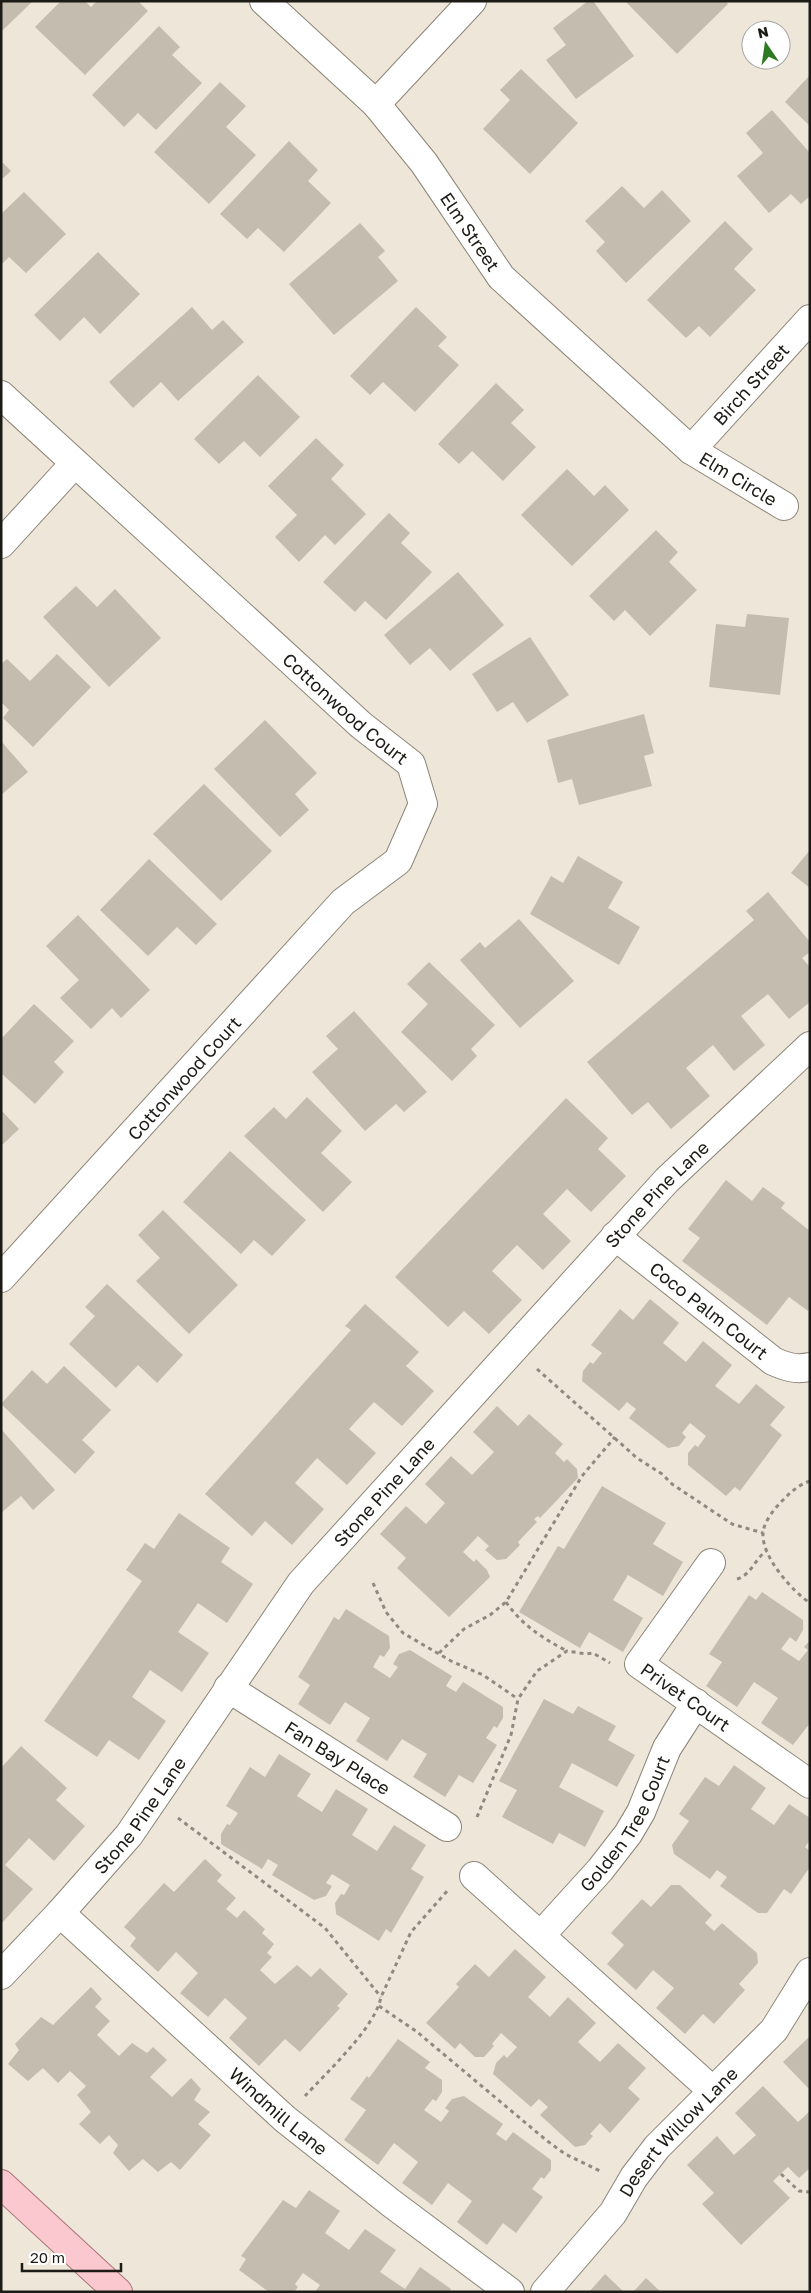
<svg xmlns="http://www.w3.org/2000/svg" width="811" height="2293" viewBox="0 0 811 2293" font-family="'Golos Text',sans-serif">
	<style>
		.building { fill: #c4bdaf }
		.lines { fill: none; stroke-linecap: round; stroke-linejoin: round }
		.minor-casing { stroke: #8b8477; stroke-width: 30 }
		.major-casing { stroke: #aa7379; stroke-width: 30 }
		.path { stroke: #8e8a80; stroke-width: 3; stroke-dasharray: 4 4; stroke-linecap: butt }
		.minor { stroke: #fff; stroke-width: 28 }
		.major { stroke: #fac8ce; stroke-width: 28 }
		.labels { text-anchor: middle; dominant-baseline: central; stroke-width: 5; stroke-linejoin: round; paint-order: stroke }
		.street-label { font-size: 18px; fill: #1d1b16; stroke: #fff }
	</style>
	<rect width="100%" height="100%" fill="#eee7d9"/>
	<g class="building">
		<path d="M1,1H33L3,30L1,28Z"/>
		<path d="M61,1H85L91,7L97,1H138L148,11L85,75L35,27Z"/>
		<path d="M588,1H593L634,56L576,99L546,60L566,45L553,28Z"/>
		<path d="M625,1H726L728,4L677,54Z"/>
		<path d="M159,26L180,47L172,55L202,83L156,130L138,113L124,127L92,95Z"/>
		<path d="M521,69L578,123L530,174L483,129L510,100L500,90Z"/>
		<path d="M810,75V126L785,102Z"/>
		<path d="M220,82L246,106L226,127L256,155L209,204L154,152Z"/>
		<path d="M772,110L810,153V196L801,204L791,194L769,213L737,176L763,153L746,133Z"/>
		<path d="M289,141L318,170L308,181L331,203L284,252L258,228L247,239L220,214Z"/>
		<path d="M1,161L11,171L1,180Z"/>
		<path d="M622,186L644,208L662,190L691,221L626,283L596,251L605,242L585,221Z"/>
		<path d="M24,192L66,234L26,273L9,257L1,265V214Z"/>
		<path d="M725,221L753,249L734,269L756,290L710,337L699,326L686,338L647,300Z"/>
		<path d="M360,223L385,251L378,257L398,281L334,335L289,284Z"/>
		<path d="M98,252L140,294L100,334L84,317L60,341L34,315Z"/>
		<path d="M192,307L212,330L223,320L244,342L178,401L161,382L133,408L109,382Z"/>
		<path d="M416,307L447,337L438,346L459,365L415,412L383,382L370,395L350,376Z"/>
		<path d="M258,375L300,417L260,457L244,441L219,464L194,439Z"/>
		<path d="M496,383L524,410L511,423L536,447L503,481L472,451L459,464L438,444Z"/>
		<path d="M316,438L344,465L331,479L366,514L335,545L325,535L299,562L275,537L297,515L268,486Z"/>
		<path d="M567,469L594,496L605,485L629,510L572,566L521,515Z"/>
		<path d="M389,513L410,533L401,543L432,572L386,620L365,601L355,612L323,582Z"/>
		<path d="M656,530L678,552L669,562L697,590L650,636L625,610L614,621L589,596Z"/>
		<path d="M458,572L504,625L450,671L430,648L410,665L384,635Z"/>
		<path d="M76,586L97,607L115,589L161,638L109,687L43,617Z"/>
		<path d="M747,614L789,618L780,695L709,687L716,624L745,627Z"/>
		<path d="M530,637L569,695L527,723L513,702L497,712L472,674Z"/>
		<path d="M57,654L91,687L33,747L3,718L9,710L1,702V664L7,659L30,681Z"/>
		<path d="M644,714L654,753L644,756L652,786L579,805L572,779L558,783L547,740Z"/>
		<path d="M265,720L317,773L295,794L309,810L280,837L214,769Z"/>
		<path d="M1,741L28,772L1,795Z"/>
		<path d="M204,784L272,851L221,901L153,834Z"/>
		<path d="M810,850V888L791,873Z"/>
		<path d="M578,856L623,882L608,908L640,927L619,965L530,914L551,876L563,883Z"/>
		<path d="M149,859L217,924L196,945L177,927L148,956L100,910Z"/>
		<path d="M768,892L810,942V952L802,958L810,967V1002L789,1019L768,994L741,1016L765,1045L734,1071L713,1045L686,1068L710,1096L671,1129L648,1102L632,1115L587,1062L754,920L746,911Z"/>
		<path d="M78,915L150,990L121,1018L112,1008L91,1029L60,998L79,980L46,946Z"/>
		<path d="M519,919L574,981L520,1028L460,960L480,942L485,948Z"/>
		<path d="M429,962L495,1025L471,1049L477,1056L452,1081L401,1032L428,1004L407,984Z"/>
		<path d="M34,1004L74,1041L54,1062L64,1072L35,1104L1,1073V1039Z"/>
		<path d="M354,1011L427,1092L404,1112L396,1104L365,1131L312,1072L338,1049L326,1036Z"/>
		<path d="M307,1097L342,1131L321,1153L352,1182L323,1212L244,1136L274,1107L286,1119Z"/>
		<path d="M566,1098L608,1138L598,1149L626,1176L591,1212L567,1189L543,1214L571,1241L543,1270L517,1245L492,1271L522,1300L489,1334L464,1311L448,1327L395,1277Z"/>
		<path d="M1,1110L19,1129L1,1146Z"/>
		<path d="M230,1151L306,1220L272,1256L254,1240L241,1254L183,1202Z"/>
		<path d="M726,1180L752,1201L763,1187L785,1203L781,1208L810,1231V1308L808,1311L789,1297L767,1325L682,1261L700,1238L688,1229Z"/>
		<path d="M163,1210L238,1285L189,1334L136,1281L160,1258L138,1235Z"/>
		<path d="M107,1284L183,1355L157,1383L138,1365L116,1388L69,1344L95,1316L85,1307Z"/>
		<path d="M650,1299L679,1323L663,1343L686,1362L703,1341L732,1365L715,1386L739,1404L756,1384L785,1407L770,1425L782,1435L740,1491L735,1487L726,1496L688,1465V1453L695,1445L698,1447L706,1436L690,1423L682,1433L686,1437L679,1446L668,1448L629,1418L636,1409L627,1402L619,1411L582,1381L583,1371L590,1362L593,1364L602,1353L591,1345L620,1309L633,1320Z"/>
		<path d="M365,1304L419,1352L406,1366L434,1391L402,1426L374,1402L349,1429L376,1453L347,1485L317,1458L295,1483L324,1509L292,1545L265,1521L252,1536L205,1494L351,1330L345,1326Z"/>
		<path d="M64,1366L111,1410L82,1440L95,1452L75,1474L1,1404L32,1370L47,1384Z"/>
		<path d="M497,1406L518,1426L529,1414L563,1444L555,1453L564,1462L567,1459L577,1469L578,1478L540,1518L538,1516L534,1519L537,1522L518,1542L520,1545L506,1559L497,1560L485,1550L489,1546L478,1536L463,1552L474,1562L476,1559L487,1570L490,1577L449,1617L397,1568L406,1558L380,1534L406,1506L426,1524L445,1503L425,1484L451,1456L472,1475L494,1452L473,1432Z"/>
		<path d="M1,1429L55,1490L33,1510L21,1496L1,1513Z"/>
		<path d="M602,1486L666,1523L653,1544L683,1562L663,1596L628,1575L613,1600L643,1618L623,1652L589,1632L580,1648L519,1612L558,1546L564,1549Z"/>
		<path d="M179,1513L230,1548L221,1562L253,1584L227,1623L198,1603L178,1632L209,1653L182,1692L150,1670L132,1697L166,1721L139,1760L109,1740L97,1757L44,1721L142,1581L126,1570L145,1543L154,1549Z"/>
		<path d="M762,1592L803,1620V1630L796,1642L790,1637L781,1649L799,1661L808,1650L804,1647L810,1640V1723L793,1745L761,1723L778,1698L754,1682L737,1707L706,1686L722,1662L709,1654L749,1595L756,1600Z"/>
		<path d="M346,1609L389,1636L390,1648L384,1657L380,1655L373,1667L390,1678L398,1667L393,1664L399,1654L410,1650L452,1676L446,1686L456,1692L463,1682L503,1707V1718L497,1728L494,1726L486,1738L497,1745L473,1783L459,1775L445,1797L413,1777L427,1754L402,1739L387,1761L356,1741L370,1718L345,1702L330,1725L298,1704L310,1685L298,1677L334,1617L339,1620Z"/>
		<path d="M544,1699L573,1714L578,1706L616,1726L608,1740L635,1755L617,1787L572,1763L559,1787L604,1811L585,1847L559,1833L553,1844L502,1817L517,1790L499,1781Z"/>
		<path d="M21,1746L67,1788L56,1800L85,1826L54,1861L29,1838L5,1865L33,1889L1,1924V1768Z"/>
		<path d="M279,1754L311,1774L297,1796L322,1812L336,1789L368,1809L352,1835L377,1851L394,1825L426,1845L411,1869L424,1877L391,1933L386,1929L379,1941L336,1914L335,1903L341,1894L344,1895L350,1885L332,1874L326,1883L332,1886L326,1896L314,1900L272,1875L278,1865L268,1859L262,1869L221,1844V1834L227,1824L230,1825L238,1813L226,1806L250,1767L265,1777Z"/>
		<path d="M734,1765L766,1788L751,1809L774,1825L789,1804L810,1818V1840L805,1847L810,1851V1867L791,1894L784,1889L767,1913H758L720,1886L727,1877L717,1870L710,1879L674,1854L672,1845L689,1821L679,1814L705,1777L719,1786Z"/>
		<path d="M205,1859L222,1875L217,1881L236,1898L226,1909L237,1918L244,1910L265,1929L262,1933L274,1944L267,1953L272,1957L260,1970L275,1984L297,1965L311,1977L320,1968L348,1994L337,2006L340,2008L300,2052L285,2039L259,2066L229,2038L247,2018L225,1998L208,2017L180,1993L198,1973L176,1952L158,1972L130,1946L136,1938L124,1927L164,1883L174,1892Z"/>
		<path d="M671,1885H680L712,1915L705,1923L714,1931L722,1923L757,1953L758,1963L739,1984L745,1990L714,2024L703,2014L685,2034L656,2008L674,1988L653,1970L636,1990L607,1964L624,1945L611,1933L642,1899L651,1907Z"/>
		<path d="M515,1949L546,1977L528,1997L550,2017L568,1997L596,2023L578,2042L600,2062L618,2043L646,2068L628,2088L640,2099L610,2133L600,2123L590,2134L593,2136L585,2145L575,2147L540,2115L548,2107L539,2099L531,2107L493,2074L496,2063L504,2055L507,2058L517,2047L501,2033L492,2044L494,2046L484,2057H475L460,2043L455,2049L426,2023L459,1987L456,1984L475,1964L489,1977Z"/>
		<path d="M91,1987L102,1999L95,2007L110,2021L97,2035L119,2056L132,2043L147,2053L153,2047L167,2060L150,2077L172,2097L191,2078L201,2089L194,2100L210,2112L198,2124L211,2135L180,2170L171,2162L158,2172L143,2159L129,2171L113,2153L118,2145L109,2135L100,2144L79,2124L91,2112L77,2095L86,2086L70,2071L58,2083L43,2068L28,2081L8,2064L19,2050L15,2044L41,2017L53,2025Z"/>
		<path d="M810,2036V2090L783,2062Z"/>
		<path d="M398,2039L430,2062L425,2068L442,2080V2092L436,2101L433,2099L424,2110L441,2122L449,2111L445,2108L452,2099L464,2096L503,2124L496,2134L506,2141L513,2132L551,2160V2170L544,2179L541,2177L532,2189L543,2197L516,2233L503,2223L487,2245L457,2222L472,2201L448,2183L432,2205L402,2183L418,2162L394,2143L378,2165L344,2140L366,2110L350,2099L367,2076L369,2078Z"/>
		<path d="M763,2086L798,2122L810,2111V2168L799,2178L788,2167L773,2181L790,2198L741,2245L702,2204L714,2193L687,2165L717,2136L734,2155L756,2135L735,2113Z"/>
		<path d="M309,2190L340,2211L325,2233L349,2250L365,2229L396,2250L380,2272L405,2289L420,2267L451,2289L449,2292H315L320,2285L303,2273L295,2284L298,2287L294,2292H269L239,2270L246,2259L241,2256L283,2200L296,2208Z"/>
		<path d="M605,2274L624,2292H589Z"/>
		<path d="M646,2278L661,2292H633Z"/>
	</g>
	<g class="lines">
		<g class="minor-casing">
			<g id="minor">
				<path id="s1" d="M264,1L376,104L424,163L501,277L691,450L784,506"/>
				<path d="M376,104L472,1"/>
				<path id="s2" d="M1,395L361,725L411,764L423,804L398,861L343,902L1,1278"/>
				<path id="s3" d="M691,450L810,319"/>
				<path d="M1,544L75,463"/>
				<path id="s4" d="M615,1236L773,1361C786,1367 796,1370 810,1367"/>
				<path id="s5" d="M711,1563L639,1664L810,1784"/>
				<path id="s6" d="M228,1688L447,1827"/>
				<path d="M474,1876L713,2091"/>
				<path id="s7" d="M60,1913L285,2119L391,2203L510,2292"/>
				<path id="s8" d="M541,1935L600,1870L628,1834L641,1812L667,1748L696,1703"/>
				<path id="s9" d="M1,1975L60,1913L129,1835L301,1583L667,1180L810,1046"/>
				<path id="s10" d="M545,2292L613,2213L634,2177L657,2147L774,2030L810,1972"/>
			</g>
		</g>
		<g class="major-casing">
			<path id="major" d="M1,2184L118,2292"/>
		</g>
		<g class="path">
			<path d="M537,1369L637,1458L662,1474L672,1484L732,1524L763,1533"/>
			<path d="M810,1481C798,1485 791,1492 782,1501C774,1509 763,1523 763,1534C762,1557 792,1591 810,1603"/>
			<path d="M737,1579C751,1575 755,1559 766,1551"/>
			<path d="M373,1583L386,1612L403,1633L451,1661L483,1675L518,1699"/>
			<path d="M506,1602C522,1625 542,1638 567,1651"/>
			<path d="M439,1653L464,1629L490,1615L506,1602L582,1476L615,1437"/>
			<path d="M477,1817L511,1735L518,1699L537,1671L567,1651L586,1654L593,1653L610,1663"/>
			<path d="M178,1818L325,1928L381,1997"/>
			<path d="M379,2006L416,2031L546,2140L565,2154L602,2172"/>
			<path d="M305,2096C327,2072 375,2028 381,1997L411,1932L448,1890"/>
			<path d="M781,2174L799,2191L810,2192"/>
		</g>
		<use href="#minor" class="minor"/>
		<use href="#major" class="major"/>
	</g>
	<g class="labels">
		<g class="street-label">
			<text stroke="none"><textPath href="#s1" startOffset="311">Elm Street</textPath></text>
			<text stroke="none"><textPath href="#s3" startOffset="89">Birch Street</textPath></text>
			<text stroke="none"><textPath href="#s1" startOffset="678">Elm Circle</textPath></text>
			<text stroke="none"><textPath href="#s2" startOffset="466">Cottonwood Court</textPath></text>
			<text transform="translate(184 1078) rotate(-48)">Cottonwood Court</text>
			<text stroke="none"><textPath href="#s9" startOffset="1022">Stone Pine Lane</textPath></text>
			<text stroke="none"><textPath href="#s4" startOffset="120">Coco Palm Court</textPath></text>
			<text stroke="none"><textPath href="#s9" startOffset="618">Stone Pine Lane</textPath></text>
			<text stroke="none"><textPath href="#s5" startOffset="181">Privet Court</textPath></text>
			<text stroke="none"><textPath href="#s6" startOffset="130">Fan Bay Place</textPath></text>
			<text stroke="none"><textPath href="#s9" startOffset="212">Stone Pine Lane</textPath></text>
			<text stroke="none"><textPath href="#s8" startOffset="141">Golden Tree Court</textPath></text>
			<text stroke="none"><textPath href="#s7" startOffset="295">Windmill Lane</textPath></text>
			<text stroke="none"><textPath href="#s10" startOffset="209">Desert Willow Lane</textPath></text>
		</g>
	</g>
	<rect width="811" height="2293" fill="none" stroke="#1d1b16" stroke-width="5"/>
	<g transform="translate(766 45) rotate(347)"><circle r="24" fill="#ffffff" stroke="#a5a4a2"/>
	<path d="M0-4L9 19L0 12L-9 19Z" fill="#2e7a22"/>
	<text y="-8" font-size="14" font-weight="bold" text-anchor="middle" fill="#1d1b16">N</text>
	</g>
	<path d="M22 2263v8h99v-8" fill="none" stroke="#1d1b16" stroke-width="2.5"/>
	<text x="30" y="2263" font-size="15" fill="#1d1b16" stroke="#ffffff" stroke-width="4" paint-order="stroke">20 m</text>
</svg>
